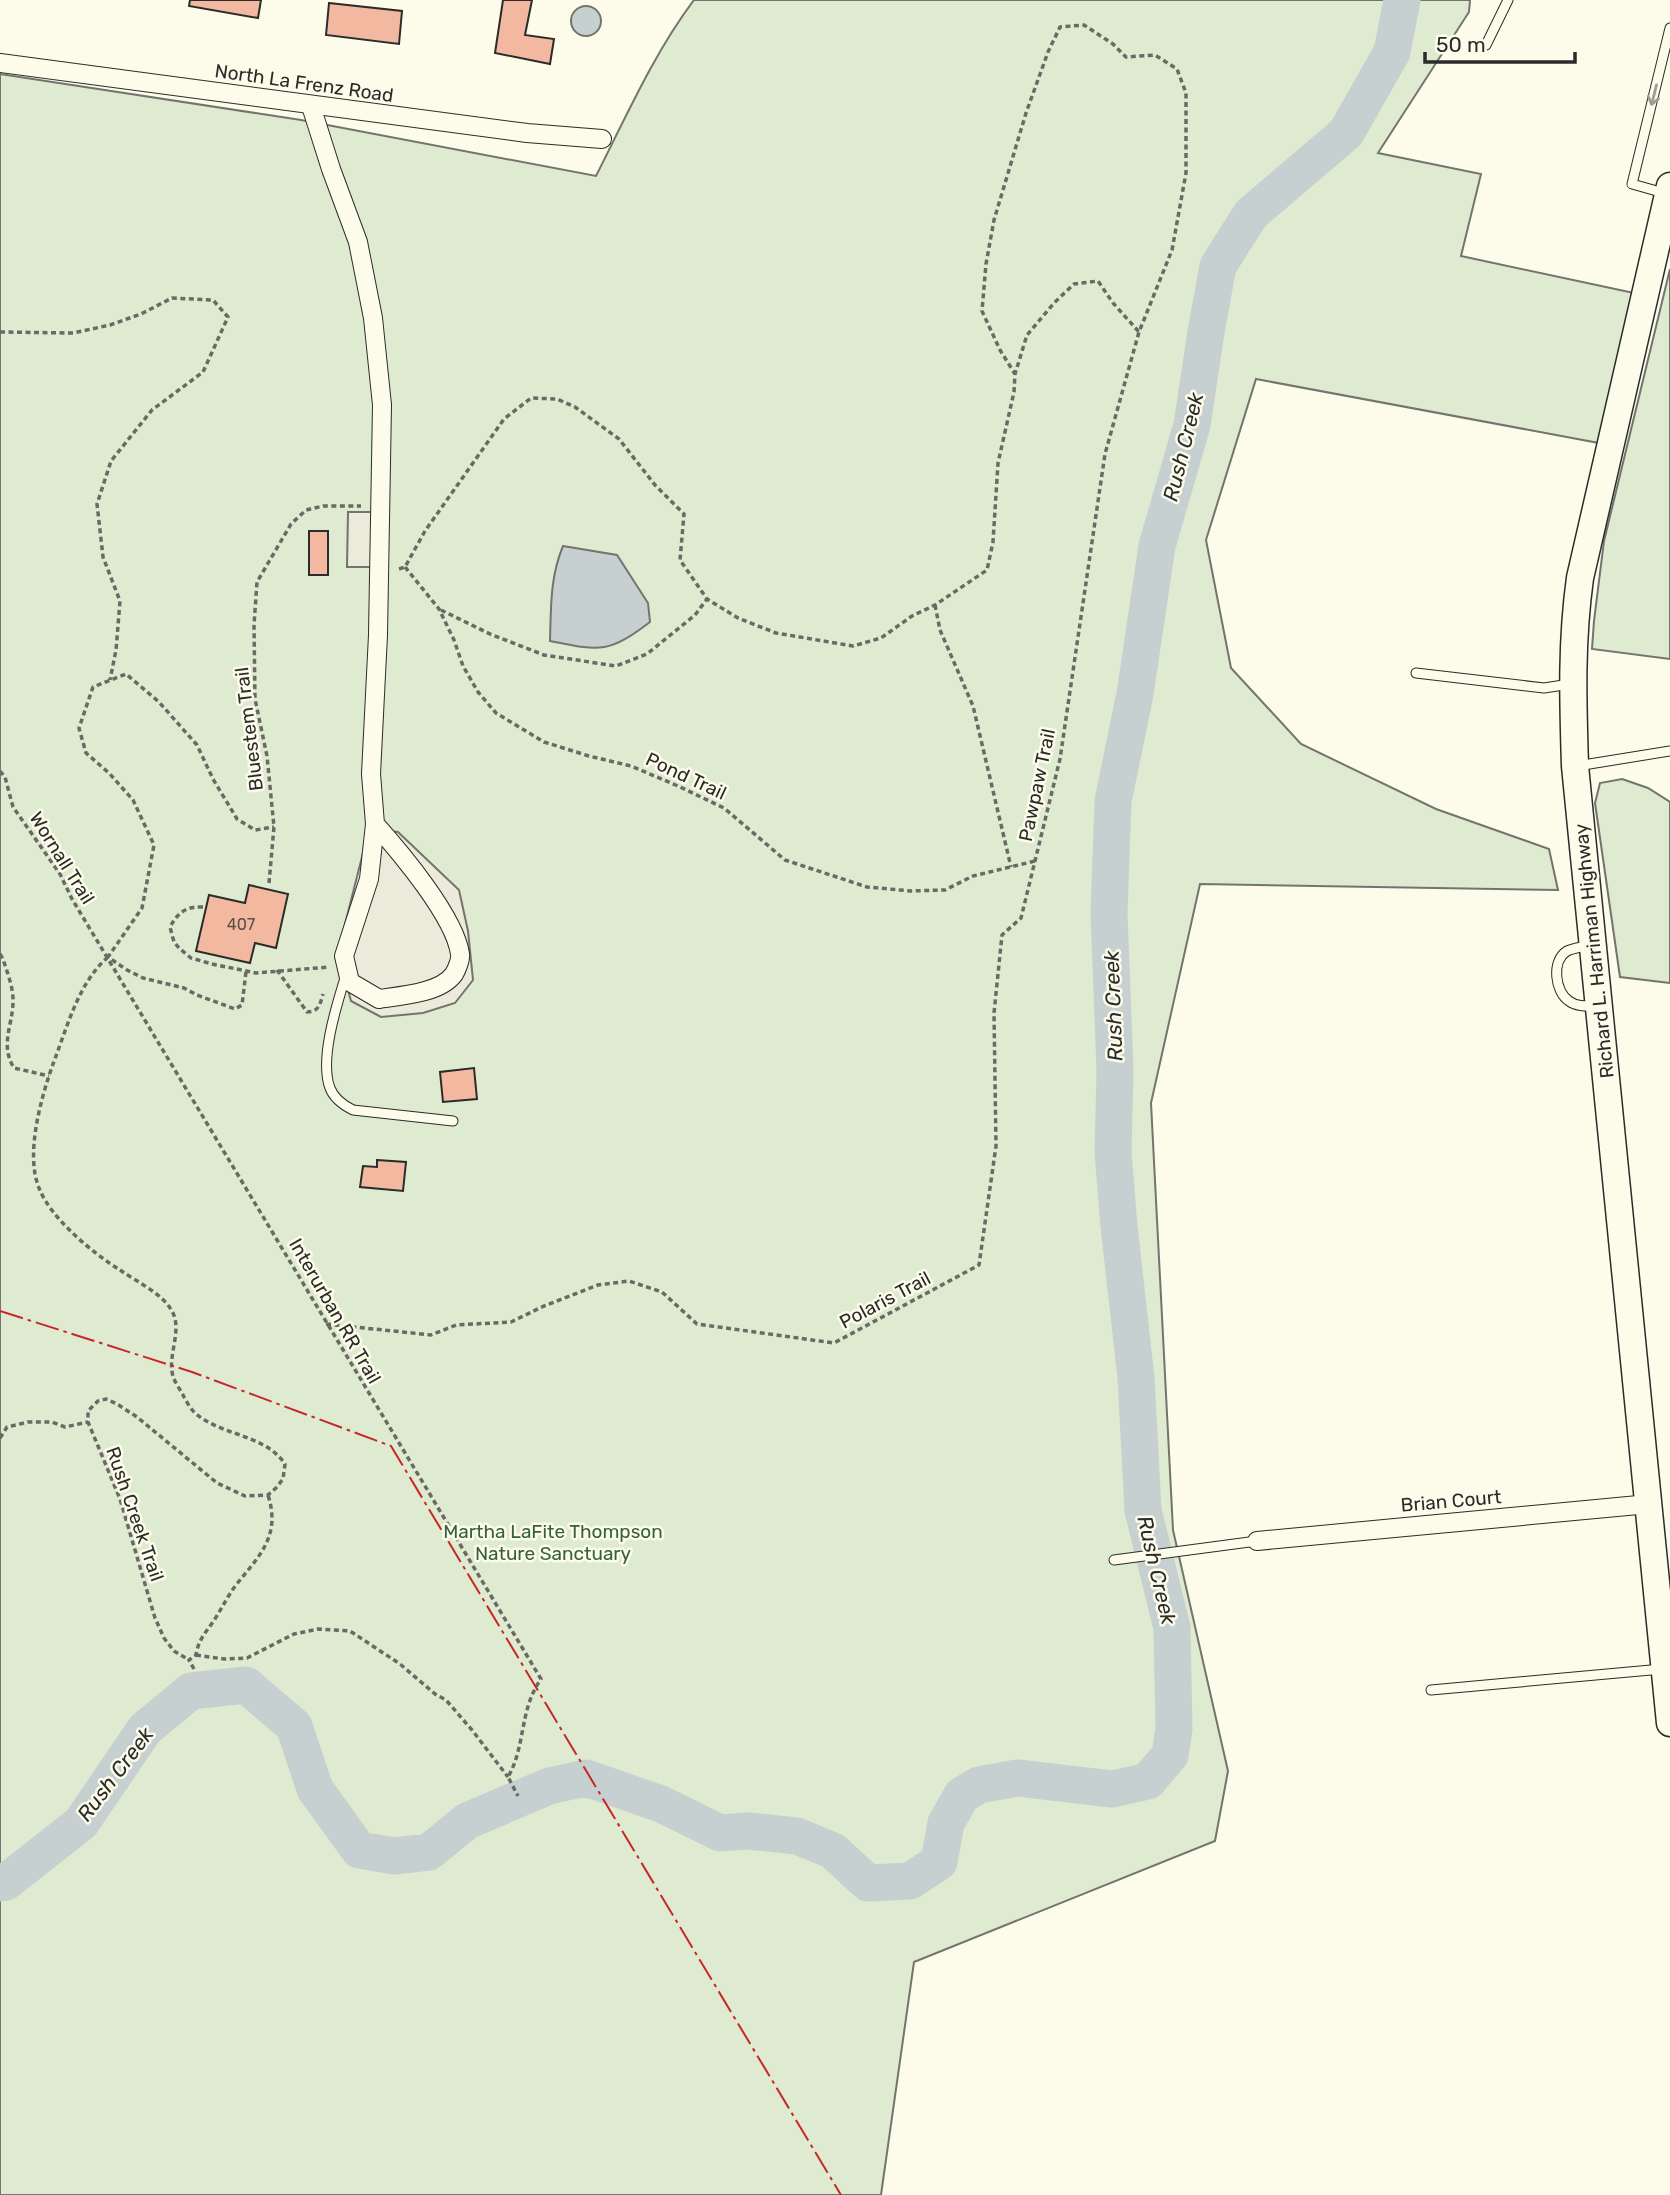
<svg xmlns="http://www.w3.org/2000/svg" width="1670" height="2195" viewBox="0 0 1670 2195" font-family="Rubik,sans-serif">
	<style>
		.green { fill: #deebd1; stroke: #74746e; stroke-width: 2 }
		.parking { fill: #eceadb; stroke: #74746e; stroke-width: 2 }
		.water { fill: #c7d0d0; stroke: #74746e; stroke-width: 2 }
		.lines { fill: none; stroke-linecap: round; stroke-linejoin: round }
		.river { stroke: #c7d0d0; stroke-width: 37 }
		.building { fill: #f2b8a0; stroke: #2b2b2b; stroke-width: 2 }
		.lane-casing { stroke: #2b2b2b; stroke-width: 11 }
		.street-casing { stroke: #2b2b2b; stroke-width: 20 }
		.secondary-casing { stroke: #2b2b2b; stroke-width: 29 }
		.path { stroke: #6a6964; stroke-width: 3.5; stroke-dasharray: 5 3.5; stroke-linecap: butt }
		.lane { stroke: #fdfbea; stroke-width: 9 }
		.street { stroke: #fdfbea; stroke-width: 18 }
		.secondary { stroke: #fdfbea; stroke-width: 26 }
		.power { stroke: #c62828; stroke-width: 2; stroke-dasharray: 24 5 3.5 5; stroke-linecap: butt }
		.oneway { stroke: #9e9d94 }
		.labels { text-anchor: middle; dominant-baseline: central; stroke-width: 5; stroke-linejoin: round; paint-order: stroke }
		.number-label { font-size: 16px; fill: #5d4e48 }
		.street-label { font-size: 19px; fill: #2b2b2b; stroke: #fdfbea }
		.park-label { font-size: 19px; fill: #34623c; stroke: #fdfbea }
		.water-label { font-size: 21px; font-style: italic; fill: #2b2b2b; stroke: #fdfbea }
	</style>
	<rect width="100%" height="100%" fill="#fdfbea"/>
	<g class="green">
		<path d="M694,0H1470L1469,12L1378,153L1481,174L1461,256L1634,293L1599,443L1256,379L1206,540L1231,668L1301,744L1436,809L1549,849L1558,890L1200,884L1151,1103L1173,1530L1228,1771L1215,1841L914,1962L881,2195H0V74L301,120L596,176C626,117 654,53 694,0Z"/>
		<path d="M1670,269V659L1592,649L1594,621L1604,541Z"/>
		<path d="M1622,779L1648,788L1670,802V983L1620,977L1595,803L1600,783Z"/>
	</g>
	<g class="parking">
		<path d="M348,512H381L379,567H347Z"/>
		<path d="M369,829L398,832L459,890L468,931L473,980L455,1003L423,1013L381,1017L351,1001L338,952Z"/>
	</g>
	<g class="water">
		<circle cx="586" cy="21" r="15"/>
		<path d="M563,546L617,555L648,603L650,622C608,654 600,651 550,641C551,608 550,577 563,546Z"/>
	</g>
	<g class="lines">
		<path class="river" d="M0,1883L6,1882L81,1823L145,1729L191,1691L246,1685L294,1726L315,1789L359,1850L394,1856L429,1852L467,1821L549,1786L586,1778L661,1804L720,1833L748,1831L797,1836L833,1851L868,1883L910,1881L939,1862L946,1823L962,1795L979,1785L1017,1778L1112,1789L1148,1781L1170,1755L1174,1729L1172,1628L1143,1510L1136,1378L1119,1226L1113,1153L1115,1070L1109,914L1113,801L1135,694L1157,546L1192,425L1206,332L1218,266L1251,214L1346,133L1392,52L1402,0"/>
	</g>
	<g class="building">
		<path d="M190,0H261L258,18L189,6Z"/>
		<path d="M503,0H532L525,35L554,39L550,64L495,53Z"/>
		<path d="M329,3L402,11L399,44L326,35Z"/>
		<rect x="309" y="531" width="19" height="44"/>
		<path d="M249,885L288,894L276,948L255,943L250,963L196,951L209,895L245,903Z"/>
		<path d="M474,1068L477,1099L443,1102L440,1072Z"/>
		<path d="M377,1160L406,1162L403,1191L360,1187L363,1166L377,1167Z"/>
	</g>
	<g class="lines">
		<g class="lane-casing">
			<g id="lane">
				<path d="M1486,45L1508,0"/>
				<path d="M1664,193L1632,184L1670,28"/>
				<path d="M1416,673L1544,688L1570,684"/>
				<path d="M1577,766L1670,751"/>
				<path d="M1589,945C1583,947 1573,948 1567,951C1551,961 1555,992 1569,1001C1577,1007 1587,1006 1596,1006"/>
				<path d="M346,975C337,1004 319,1059 330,1088C334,1099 343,1105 353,1110L453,1121"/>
				<path d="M1114,1560L1257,1541"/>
				<path d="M1431,1690L1662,1669"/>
			</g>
		</g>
		<g class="street-casing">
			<g id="street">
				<path d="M0,63L527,133L602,139"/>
				<path d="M311,106L331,169L358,242L373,318L382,405L378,635L371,774L375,824L369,879L344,956L350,982L379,999C400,996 441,993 454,974C457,969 461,959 460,954C455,917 400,852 375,824"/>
				<path d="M1257,1541L1649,1504"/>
			</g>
		</g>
		<g class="secondary-casing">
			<path id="secondary" d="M1670,186L1580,578C1571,643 1573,701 1575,766L1670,1723"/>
		</g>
		<g class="path">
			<path d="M0,332L73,333L110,325L141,314L172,298L213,300L228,317L203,372L152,410L111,461L97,504L103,557L120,601L116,650L110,680"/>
			<path d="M405,567L439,609L454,640L463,666L478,692L496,713L544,742L589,756L631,766L678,786L724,808L785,860L867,887L911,891L945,890L973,876L1035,861"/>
			<path d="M399,569L405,567L425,531L504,419L531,398L557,399L575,407L619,439L655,485L684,514L680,560L707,599L738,618L776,633L853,646L881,638L912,616L935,605L987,570L993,542L998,463L1014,392L1015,374L1027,335L1054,303L1074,284L1098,281L1113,303L1139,332"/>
			<path d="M935,605L940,630L973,706L1011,867"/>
			<path d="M441,610L490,634L544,655L616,666L647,654L695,615L707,599"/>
			<path d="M0,771L5,777L13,807L60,874L72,899L541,1679C519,1710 526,1746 508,1777L518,1796"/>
			<path d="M269,883L274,827L267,756L255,699L254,625L257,582L291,524L306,510L323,506H361"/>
			<path d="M203,907C187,906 178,912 170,927L174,942L180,949L191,958L212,964L256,973L329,967"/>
			<path d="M0,954L3,959C7,972 14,989 13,1003C12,1027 0,1045 14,1068L49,1076"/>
			<path d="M108,957C78,983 67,1028 53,1064C41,1098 25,1154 39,1188C51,1219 93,1253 120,1270C137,1282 164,1294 173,1313C182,1332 167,1357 173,1376C175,1383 180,1389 183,1395C186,1401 190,1408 195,1413C221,1436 265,1434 285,1464L283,1479L276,1488L268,1495L245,1496L217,1483L137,1417L117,1404L106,1399L98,1401L88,1411V1422L120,1499L155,1618L164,1638L174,1651L189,1660"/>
			<path d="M277,970L307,1012C319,1012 320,1004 323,994"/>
			<path d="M246,972L242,1005L235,1009L197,995L184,988L143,978L127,970L108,957L142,908L154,845L133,800L109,773L86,753L79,728L93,687L126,674L159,702L197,745L213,779L237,819L255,830L274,827"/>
			<path d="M326,1324L431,1335L456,1325L511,1322L544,1306L598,1285L629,1281L662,1292L697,1324L834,1343L979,1265L996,1146L994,1013L1002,935L1021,918L1060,759L1105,454L1139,332L1172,250L1186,173V93L1177,69L1155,55L1126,57L1113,44L1084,25L1060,27L1048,52L1026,113L994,220L986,264L982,311L1000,350L1015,374"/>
			<path d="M0,1438L7,1427L28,1422H52L65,1427L88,1422"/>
			<path d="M196,1655L224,1659L247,1658L294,1634L318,1629L350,1631L400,1664L435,1694L446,1700L472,1730L508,1777"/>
			<path d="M194,1669L189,1660L196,1655C198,1641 205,1633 213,1622C221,1610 227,1597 236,1585C260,1555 281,1536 268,1495"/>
		</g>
		<use href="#lane" class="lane"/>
		<use href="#street" class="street"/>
		<use href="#secondary" class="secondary"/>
		<path class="power" d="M0,1311L192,1372L391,1446L841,2195"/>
	</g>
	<defs><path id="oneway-shaft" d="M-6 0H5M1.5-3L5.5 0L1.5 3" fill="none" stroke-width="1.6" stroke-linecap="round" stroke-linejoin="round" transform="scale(1.75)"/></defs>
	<use class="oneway" href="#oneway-shaft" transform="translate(1654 95) rotate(104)"/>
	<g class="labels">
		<g class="number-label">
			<text x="241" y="924">407</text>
		</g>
		<g class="street-label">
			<text transform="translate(304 83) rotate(8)">North La Frenz Road</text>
			<text transform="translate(249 729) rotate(-97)">Bluestem Trail</text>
			<text transform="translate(686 776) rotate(25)">Pond Trail</text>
			<text transform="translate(1037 785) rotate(-78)">Pawpaw Trail</text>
			<text transform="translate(62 858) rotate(58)">Wornall Trail</text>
			<text transform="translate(1594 951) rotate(-96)">Richard L. Harriman Highway</text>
			<text transform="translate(885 1300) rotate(-28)">Polaris Trail</text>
			<text transform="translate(335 1311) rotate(60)">Interurban RR Trail</text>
			<text transform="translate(1451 1501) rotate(-5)">Brian Court</text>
			<text transform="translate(135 1514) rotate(71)">Rush Creek Trail</text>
		</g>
		<g class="park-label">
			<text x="553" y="1531">Martha LaFite Thompson<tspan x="553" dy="22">Nature Sanctuary</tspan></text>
		</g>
		<g class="water-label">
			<text transform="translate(1183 447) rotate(-76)">Rush Creek</text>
			<text transform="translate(1113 1006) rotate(-92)">Rush Creek</text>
			<text transform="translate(1157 1570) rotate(77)">Rush Creek</text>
			<text transform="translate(115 1774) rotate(-53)">Rush Creek</text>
		</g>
	</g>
	<path d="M1425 52v10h150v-10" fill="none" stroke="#2b2b2b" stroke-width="3.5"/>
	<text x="1436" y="52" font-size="21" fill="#2b2b2b" stroke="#fdfbea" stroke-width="5" paint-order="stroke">50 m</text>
</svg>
